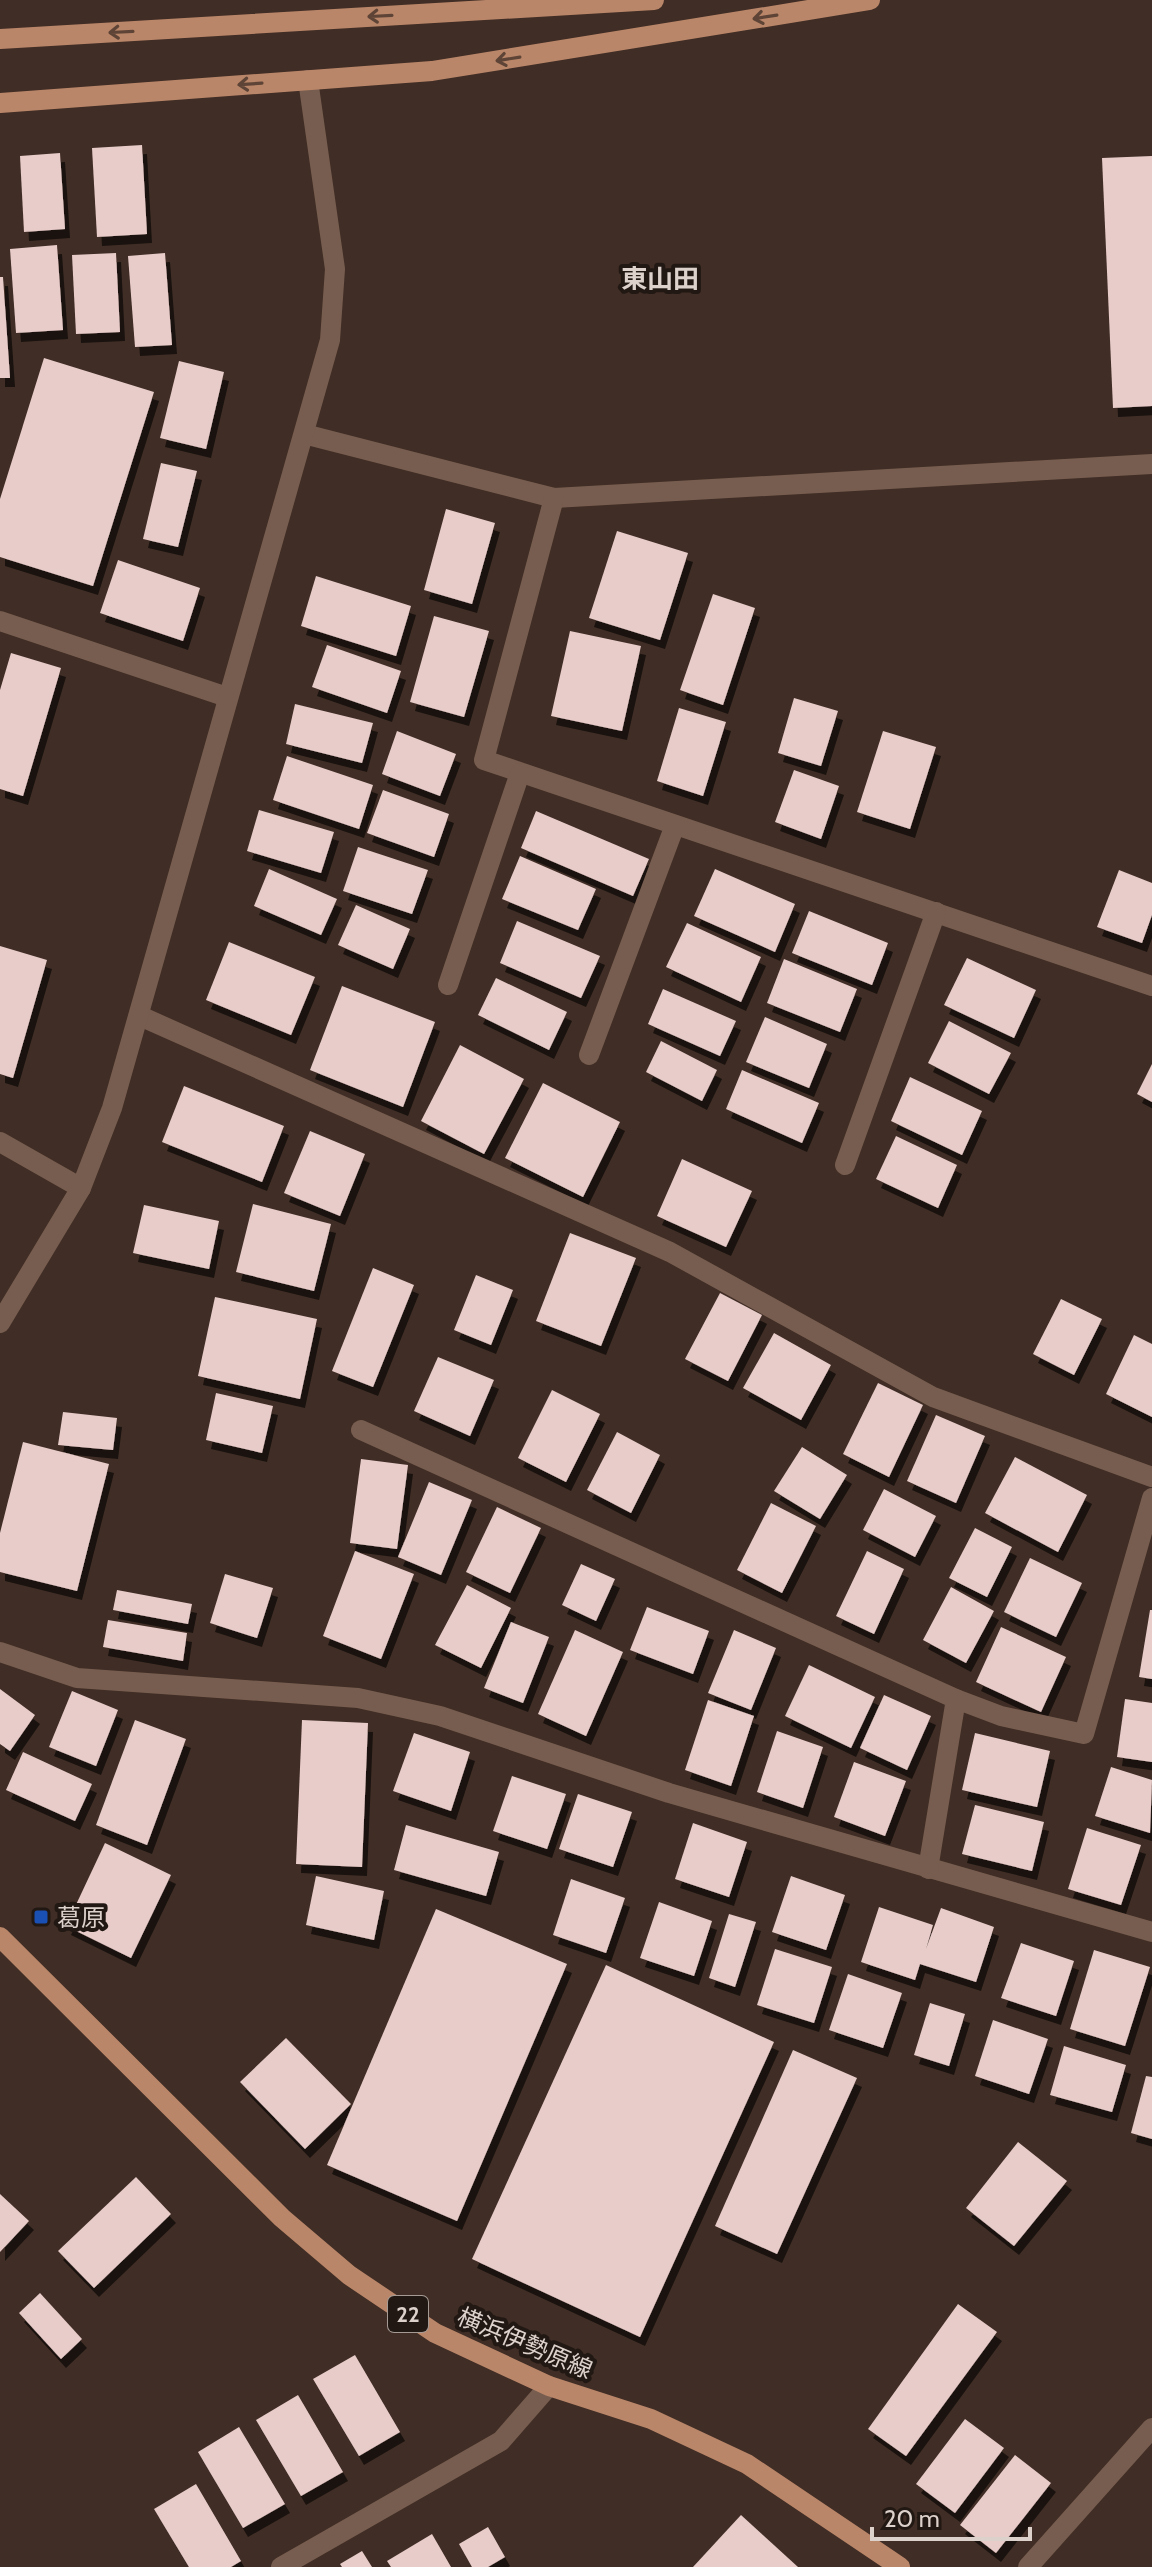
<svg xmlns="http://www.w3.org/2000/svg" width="1152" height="2567" viewBox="0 0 1152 2567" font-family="Cabin,'Noto Sans JP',sans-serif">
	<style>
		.building { fill: #e8ccca; filter: url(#shadow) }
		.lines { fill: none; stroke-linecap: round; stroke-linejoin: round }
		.minor { stroke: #775d4f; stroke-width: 20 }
		.major { stroke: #ba8669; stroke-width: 20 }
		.oneway { stroke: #5e4436 }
		.transit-dot { fill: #1a4fb4; stroke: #211814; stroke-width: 3 }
		.labels { text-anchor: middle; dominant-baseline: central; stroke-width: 8; stroke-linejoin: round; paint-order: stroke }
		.shield { fill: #211814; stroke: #a59a94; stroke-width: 2 }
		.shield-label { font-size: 22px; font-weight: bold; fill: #ddd1cb }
		.poi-label { font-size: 24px; fill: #ddd1cb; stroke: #211814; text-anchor: start }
		.street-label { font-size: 24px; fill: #ddd1cb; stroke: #211814 }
		.neighbourhood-label { font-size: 26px; font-weight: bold; fill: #ddd1cb; stroke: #211814 }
	</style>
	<defs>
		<filter id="shadow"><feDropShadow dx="5" dy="9" stdDeviation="0" flood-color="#0009"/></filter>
	</defs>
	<rect width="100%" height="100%" fill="#402d25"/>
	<g class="building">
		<path d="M142,145L147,234L97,237L92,148Z"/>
		<path d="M60,153L65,229L24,232L20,156Z"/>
		<path d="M1152,156V406L1113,408L1102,158Z"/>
		<path d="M57,245L63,330L16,333L10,249Z"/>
		<path d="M116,253L120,332L76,334L72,255Z"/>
		<path d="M165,253L172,345L135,347L128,256Z"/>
		<path d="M0,277H3L10,378H0Z"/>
		<path d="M44,358L154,392L93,586L0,557V499Z"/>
		<path d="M179,361L224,372L206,449L160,438Z"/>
		<path d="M161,463L197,471L178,547L143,539Z"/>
		<path d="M446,509L495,523L472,604L424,590Z"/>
		<path d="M617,531L688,553L660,640L589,618Z"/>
		<path d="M118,560L200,588L183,641L100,613Z"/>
		<path d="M316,576L411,606L396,656L301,626Z"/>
		<path d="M713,594L755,608L723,705L680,690Z"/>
		<path d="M434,616L489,631L464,717L410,702Z"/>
		<path d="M570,631L641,646L622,731L551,716Z"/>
		<path d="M327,645L401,671L387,713L312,687Z"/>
		<path d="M11,653L61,668L23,796L0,789V690Z"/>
		<path d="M794,698L838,711L821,766L778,753Z"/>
		<path d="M295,704L373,723L362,763L286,744Z"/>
		<path d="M679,708L726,722L703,796L657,781Z"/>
		<path d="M397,731L456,754L440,796L382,774Z"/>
		<path d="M883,731L936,747L910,829L857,812Z"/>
		<path d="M287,756L373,785L359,829L273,800Z"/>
		<path d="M794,770L839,786L821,839L775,822Z"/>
		<path d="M383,790L449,814L434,857L367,833Z"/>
		<path d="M259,810L334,832L321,873L247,851Z"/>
		<path d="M536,811L649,859L633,896L521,848Z"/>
		<path d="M358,847L428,870L412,914L343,891Z"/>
		<path d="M520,856L596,889L578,930L502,899Z"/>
		<path d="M269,869L337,899L321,935L254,906Z"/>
		<path d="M715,869L795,904L775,952L694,916Z"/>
		<path d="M1119,870L1152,883V915L1142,943L1097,927Z"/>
		<path d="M356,905L410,929L393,969L338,945Z"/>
		<path d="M809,911L888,943L872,985L792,953Z"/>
		<path d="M517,921L600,956L581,998L500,963Z"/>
		<path d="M687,923L761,957L741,1002L666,967Z"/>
		<path d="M229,942L315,977L291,1035L206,1000Z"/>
		<path d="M0,946L47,960L13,1078L0,1074Z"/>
		<path d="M967,958L1036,990L1014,1038L944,1005Z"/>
		<path d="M784,959L857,989L840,1032L767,1003Z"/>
		<path d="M496,978L567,1012L549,1050L478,1015Z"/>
		<path d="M342,986L435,1022L403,1107L310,1070Z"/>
		<path d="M663,989L736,1021L720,1056L648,1024Z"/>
		<path d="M765,1017L827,1044L809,1088L746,1062Z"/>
		<path d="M949,1021L1011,1053L989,1094L928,1063Z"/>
		<path d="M661,1041L717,1070L702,1101L646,1072Z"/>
		<path d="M460,1045L524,1079L484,1154L421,1121Z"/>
		<path d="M1152,1064V1102L1137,1094Z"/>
		<path d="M742,1070L819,1103L802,1143L726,1109Z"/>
		<path d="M910,1077L982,1111L962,1155L891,1121Z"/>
		<path d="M543,1083L620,1122L583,1197L505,1158Z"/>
		<path d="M184,1086L284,1126L262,1182L162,1142Z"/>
		<path d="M310,1131L365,1154L340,1216L284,1193Z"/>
		<path d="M896,1136L957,1165L938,1208L876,1179Z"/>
		<path d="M682,1159L752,1191L726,1247L657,1216Z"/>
		<path d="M253,1204L331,1224L314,1291L236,1272Z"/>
		<path d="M144,1205L219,1221L209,1269L133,1253Z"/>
		<path d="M570,1233L636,1258L601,1346L536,1321Z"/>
		<path d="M373,1268L414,1285L373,1387L332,1371Z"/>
		<path d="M476,1275L513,1290L491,1345L454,1330Z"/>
		<path d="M720,1293L762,1315L728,1381L685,1359Z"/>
		<path d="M215,1297L317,1319L300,1399L198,1376Z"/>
		<path d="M1061,1299L1102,1319L1074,1375L1033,1354Z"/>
		<path d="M774,1333L831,1365L801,1420L743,1388Z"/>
		<path d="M1134,1335L1152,1344V1417L1106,1394Z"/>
		<path d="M438,1357L494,1380L470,1436L414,1411Z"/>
		<path d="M878,1383L923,1405L889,1477L843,1454Z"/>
		<path d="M552,1390L600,1414L566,1482L518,1458Z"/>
		<path d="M216,1393L273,1406L262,1453L206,1440Z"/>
		<path d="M63,1412L117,1418L113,1450L58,1445Z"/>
		<path d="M936,1415L985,1436L956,1503L907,1481Z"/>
		<path d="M617,1432L660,1455L631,1513L587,1490Z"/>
		<path d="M23,1442L109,1464L77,1591L0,1572V1533Z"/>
		<path d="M802,1447L847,1475L820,1519L774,1491Z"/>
		<path d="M1015,1457L1087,1495L1058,1552L985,1513Z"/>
		<path d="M361,1459L408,1465L397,1549L350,1543Z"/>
		<path d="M429,1482L472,1500L441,1575L398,1557Z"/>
		<path d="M884,1489L936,1516L915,1557L863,1530Z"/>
		<path d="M771,1503L816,1526L782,1593L737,1570Z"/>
		<path d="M497,1507L541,1528L510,1593L466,1572Z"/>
		<path d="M975,1528L1012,1547L987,1597L949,1578Z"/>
		<path d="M355,1551L414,1574L381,1659L323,1636Z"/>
		<path d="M867,1551L904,1569L874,1634L836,1616Z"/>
		<path d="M1030,1558L1082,1583L1056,1637L1004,1612Z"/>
		<path d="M581,1564L615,1579L596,1621L562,1605Z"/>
		<path d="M225,1574L273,1588L257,1638L210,1623Z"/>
		<path d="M467,1585L511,1608L481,1668L435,1645Z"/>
		<path d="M951,1587L994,1611L966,1663L923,1640Z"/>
		<path d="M117,1590L192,1604L188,1624L113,1610Z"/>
		<path d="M647,1607L709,1631L693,1674L630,1650Z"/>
		<path d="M1150,1610H1152V1679L1139,1677Z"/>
		<path d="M108,1620L187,1633L183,1661L103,1647Z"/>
		<path d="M511,1622L549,1637L523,1703L484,1688Z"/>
		<path d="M1001,1627L1066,1657L1041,1712L976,1682Z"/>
		<path d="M575,1630L623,1652L586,1736L538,1714Z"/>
		<path d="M734,1630L776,1648L751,1710L708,1693Z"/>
		<path d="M809,1665L875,1697L851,1748L785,1716Z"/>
		<path d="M0,1689L35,1715L10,1751L0,1744Z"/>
		<path d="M72,1691L118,1710L96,1766L49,1747Z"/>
		<path d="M884,1695L931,1716L907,1770L860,1748Z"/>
		<path d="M1125,1699L1152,1703V1762L1117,1757Z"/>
		<path d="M708,1700L754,1716L731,1786L685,1770Z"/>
		<path d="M135,1720L186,1739L147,1845L96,1825Z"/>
		<path d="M302,1720L368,1723L362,1867L296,1864Z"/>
		<path d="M777,1731L823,1747L803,1808L757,1792Z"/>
		<path d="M414,1733L470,1752L451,1811L393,1791Z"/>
		<path d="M975,1733L1050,1751L1037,1807L962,1790Z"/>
		<path d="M23,1752L92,1784L75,1821L6,1790Z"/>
		<path d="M854,1762L906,1781L885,1836L834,1817Z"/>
		<path d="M1111,1767L1152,1780L1150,1833L1095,1816Z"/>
		<path d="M512,1776L566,1794L547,1849L493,1831Z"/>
		<path d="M578,1794L632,1812L613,1867L559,1849Z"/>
		<path d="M975,1805L1044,1822L1032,1871L962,1854Z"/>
		<path d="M693,1823L747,1842L729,1897L675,1879Z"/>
		<path d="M406,1825L499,1852L486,1896L394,1870Z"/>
		<path d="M1087,1828L1141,1845L1121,1905L1068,1889Z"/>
		<path d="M105,1843L171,1875L131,1958L66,1926Z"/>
		<path d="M316,1876L384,1891L374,1940L306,1925Z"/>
		<path d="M791,1876L845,1895L826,1950L772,1932Z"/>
		<path d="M571,1879L625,1898L606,1953L553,1935Z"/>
		<path d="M659,1902L712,1921L694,1976L640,1958Z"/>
		<path d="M879,1907L933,1925L926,1949L941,1908L994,1927L976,1982L920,1964L915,1980L861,1962Z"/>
		<path d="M436,1909L567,1964L457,2221L327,2165Z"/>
		<path d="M729,1914L756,1922L735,1987L709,1978Z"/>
		<path d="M1021,1943L1074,1961L1056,2016L1001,1998Z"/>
		<path d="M775,1949L832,1967L814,2023L757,2005Z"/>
		<path d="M1094,1950L1150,1967L1125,2046L1070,2029Z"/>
		<path d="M606,1965L774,2042L640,2337L472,2259Z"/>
		<path d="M848,1974L902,1993L883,2048L829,2030Z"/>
		<path d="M930,2003L965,2014L949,2066L914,2055Z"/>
		<path d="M993,2020L1048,2039L1029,2094L975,2076Z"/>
		<path d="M286,2038L351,2104L305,2149L240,2082Z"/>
		<path d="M1064,2046L1126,2065L1112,2112L1050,2095Z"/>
		<path d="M793,2050L857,2078L777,2254L715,2226Z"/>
		<path d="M1146,2076L1152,2077V2139L1131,2133Z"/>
		<path d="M1018,2142L1067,2181L1014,2246L966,2208Z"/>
		<path d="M136,2177L171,2214L94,2288L58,2251Z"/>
		<path d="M0,2194L29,2221L0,2252Z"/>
		<path d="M40,2293L82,2339L61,2359L19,2313Z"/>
		<path d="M958,2304L997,2332L906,2456L868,2429Z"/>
		<path d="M355,2355L400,2432L359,2456L313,2379Z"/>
		<path d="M298,2395L343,2472L301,2496L256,2420Z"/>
		<path d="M965,2419L1004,2448L955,2513L916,2484Z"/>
		<path d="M239,2427L285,2504L243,2528L198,2452Z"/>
		<path d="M1015,2455L1051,2483L996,2553L960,2525Z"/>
		<path d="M196,2484L241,2561L231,2567H189L154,2509Z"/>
		<path d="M741,2515L798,2567H693Z"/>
		<path d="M488,2527L505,2557L488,2567H472L459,2544Z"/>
		<path d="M432,2534L451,2567H391L387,2561Z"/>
		<path d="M362,2551L372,2567H342L340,2564Z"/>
	</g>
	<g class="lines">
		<g class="minor">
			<path d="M304,434L554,498L1152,464"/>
			<path d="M554,498L484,760L1152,986"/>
			<path d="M0,621L227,697"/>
			<path d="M448,985L520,773"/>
			<path d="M140,1016L670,1252L933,1397L1152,1477"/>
			<path d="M589,1055L675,825"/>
			<path d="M0,1142L81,1188"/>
			<path d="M845,1165L936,912"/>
			<path d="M0,1323L81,1188L112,1108L330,340L335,269L308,80"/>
			<path d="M361,1430L956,1699L1001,1716L1084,1734L1152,1498"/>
			<path d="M0,1652L77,1678L358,1698L440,1716L669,1793L1152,1932"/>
			<path d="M928,1869L956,1699"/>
			<path d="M281,2567L501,2441L549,2386"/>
			<path d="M1028,2567L1152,2428"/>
		</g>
		<g class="major">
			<path d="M0,39L654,0"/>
			<path d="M0,103L432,71L870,0"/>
			<path d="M0,1937L282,2218L349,2275L435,2333L549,2386L651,2419L747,2464L900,2567"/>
		</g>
	</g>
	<defs><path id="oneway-shaft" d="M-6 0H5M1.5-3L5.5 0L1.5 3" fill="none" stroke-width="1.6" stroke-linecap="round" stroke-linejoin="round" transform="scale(2)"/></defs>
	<g class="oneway">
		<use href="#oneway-shaft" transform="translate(380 16) rotate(177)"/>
		<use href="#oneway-shaft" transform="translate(765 17) rotate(171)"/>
		<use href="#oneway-shaft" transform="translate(121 32) rotate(177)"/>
		<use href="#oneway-shaft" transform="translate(508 59) rotate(171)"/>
		<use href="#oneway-shaft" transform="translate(250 84) rotate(176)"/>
	</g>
	<rect class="transit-dot" x="33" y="1909" width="16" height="16" rx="4"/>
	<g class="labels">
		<rect class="shield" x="388" y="2296" width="40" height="36" rx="6"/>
		<g class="shield-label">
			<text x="408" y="2314">22</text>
		</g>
		<g class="poi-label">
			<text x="57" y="1917">葛原</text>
		</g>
		<g class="street-label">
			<text transform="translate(525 2343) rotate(23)">横浜伊勢原線</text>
		</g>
		<g class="neighbourhood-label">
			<text x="660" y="279">東山田</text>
		</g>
	</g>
	<path d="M872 2527v12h158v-12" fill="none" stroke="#ddd1cb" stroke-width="4"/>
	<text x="884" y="2527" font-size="24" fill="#ddd1cb" stroke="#211814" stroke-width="6" paint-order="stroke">20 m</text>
</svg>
